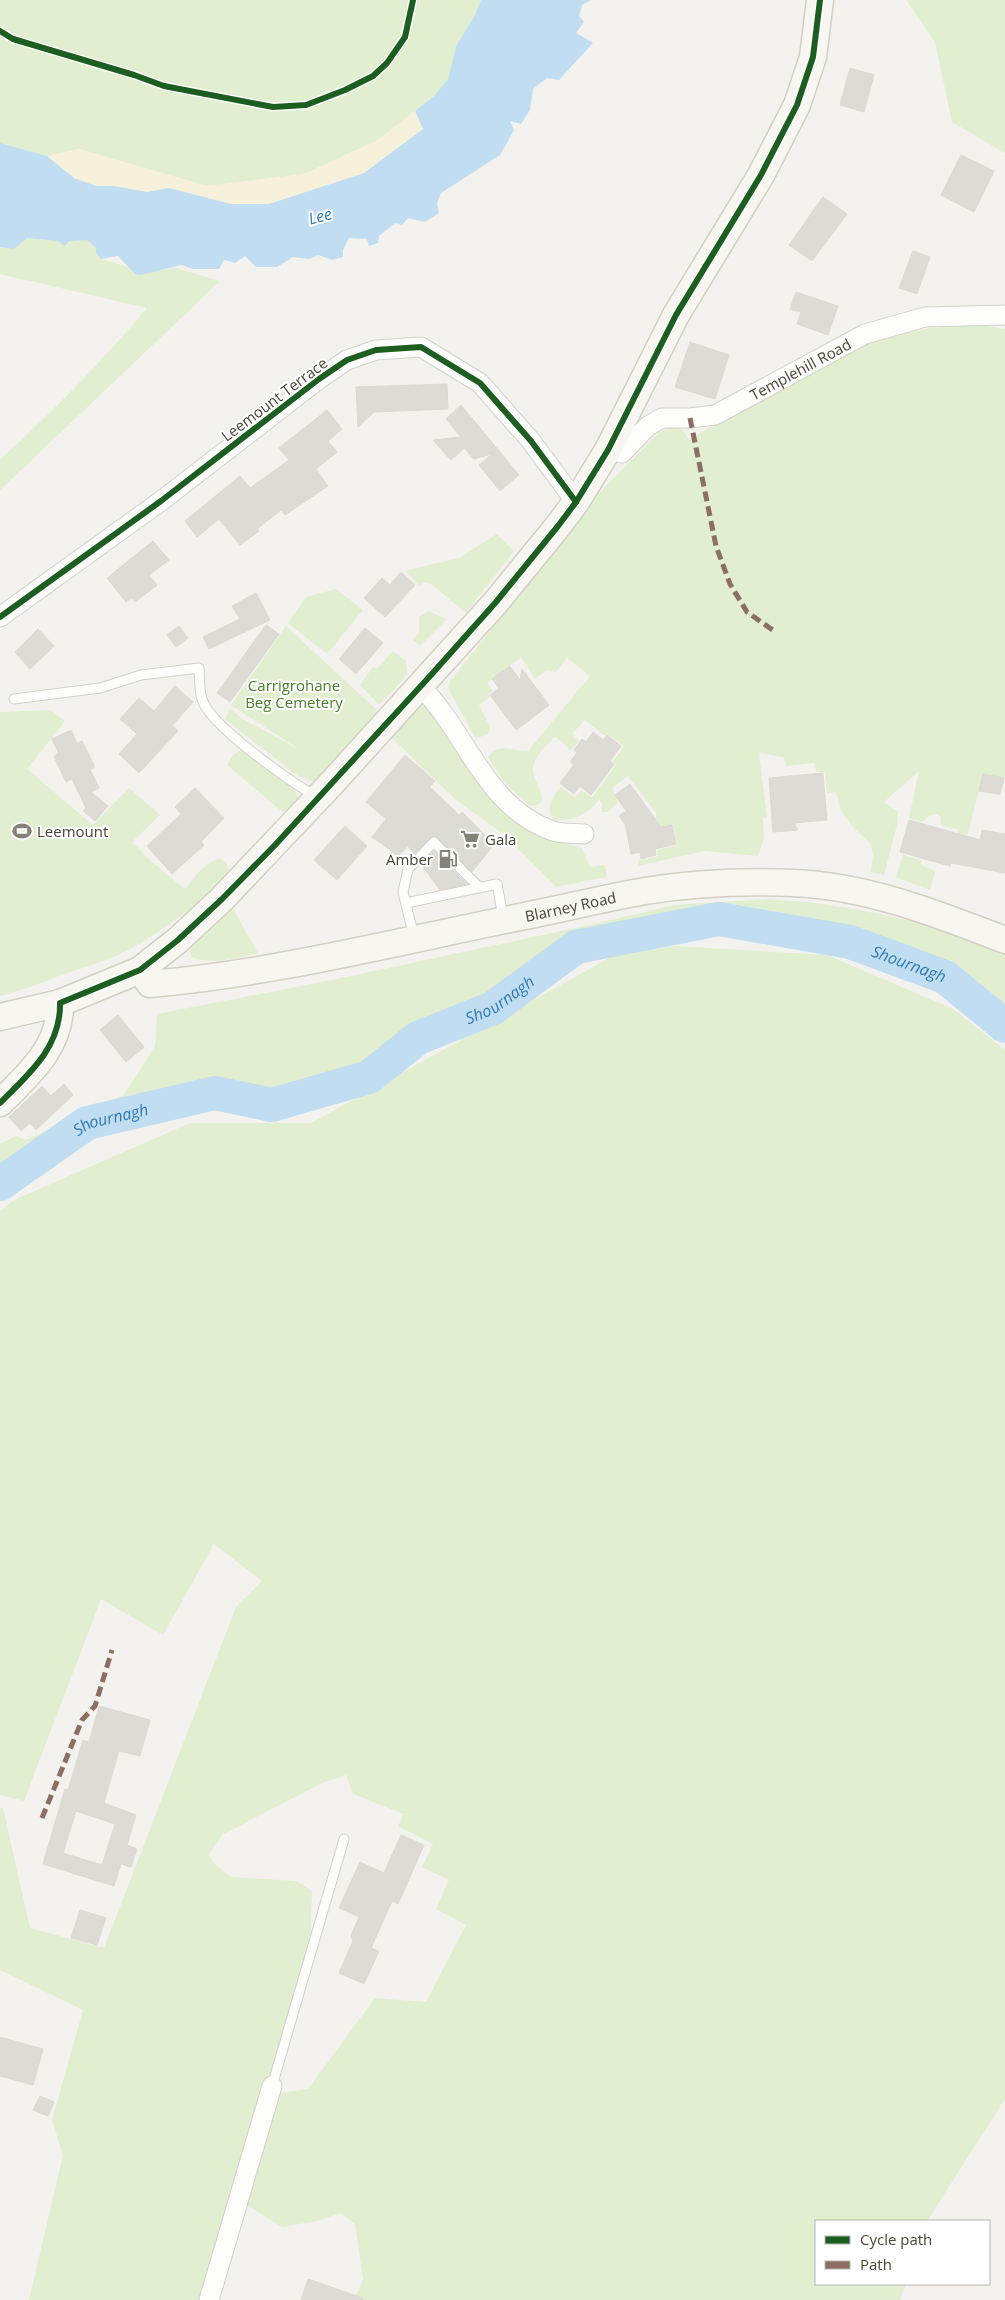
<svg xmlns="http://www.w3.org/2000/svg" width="1005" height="2300" viewBox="0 0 1005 2300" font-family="'Open Sans',sans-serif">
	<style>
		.green { fill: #e1eecf }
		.sand { fill: #f7f0da }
		.water { fill: #c0ddf1 }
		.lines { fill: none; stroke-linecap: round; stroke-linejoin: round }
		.river { stroke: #c0ddf1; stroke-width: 34 }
		.building { fill: #dedbd6; stroke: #dcd9d4; fill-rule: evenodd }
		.lane-casing { stroke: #d2d0cb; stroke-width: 11 }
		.street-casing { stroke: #d2d0cb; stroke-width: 21 }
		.secondary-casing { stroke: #d3cfc5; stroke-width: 29 }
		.lane { stroke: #fdfdfc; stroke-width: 9 }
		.street { stroke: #fdfdfc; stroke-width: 19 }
		.secondary { stroke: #f7f6f1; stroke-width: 26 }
		.quiet { stroke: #8d6e63; stroke-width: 5; stroke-dasharray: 10 5; stroke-linecap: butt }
		.cycleway-casing { stroke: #fff; stroke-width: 9 }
		.cycleway { stroke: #1b5e20; stroke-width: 6 }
		.labels { text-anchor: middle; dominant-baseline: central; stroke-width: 4; stroke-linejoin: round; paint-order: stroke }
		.street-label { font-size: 15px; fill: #4b4439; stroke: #fff }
		.park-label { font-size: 15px; fill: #4a7f2a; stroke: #fff }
		.poi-label { font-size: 15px; fill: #4b4439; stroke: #fff; text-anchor: start }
		.water-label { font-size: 16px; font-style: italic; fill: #2e7ab2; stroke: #fff }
	</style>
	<rect width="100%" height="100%" fill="#f4f2ee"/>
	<g class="green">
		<path d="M0,0H481L474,17L456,46L448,79L434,96L376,141L304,174L207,186L79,149L47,156L0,143Z"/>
		<path d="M906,0H1005V153L952,122L935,42Z"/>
		<path d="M27,238L58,241L87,240L96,248V253L101,259L126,266L135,274L176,268L220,281L0,490V460C52,412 102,362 147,308L0,274V247L14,249Z"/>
		<path d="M983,325L1005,329V778L983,775L960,864L952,862L958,829L940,825L941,817L936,814L930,815L922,822L909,818L919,771L884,802L898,812L897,825L884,875L871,872L873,855L871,844L852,826L841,811L836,792L827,793L825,772H816L815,763L786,766L784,757L759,753L767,817L763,819L764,839L758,856L705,851L638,866L639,860L657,857V850L677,845L673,824L657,827L656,813L628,776L612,788L618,802L608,812H602V803L599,800C587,816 572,821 553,820C546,806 552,799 560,787L575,797L582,790L592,797L616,765L613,761L624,746L607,734L605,736L585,720L572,734L579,741L571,750L556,737L553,738C546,746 534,757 533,768C531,781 556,804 530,806L503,781L488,757C498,741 512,751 528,751L590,676L567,658L556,672L546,671L535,679L521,657L487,683L493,691L488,694L490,697L479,705L490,727L488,735L475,738L448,688L451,680L599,493L658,433L667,428L681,427L689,440L723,419L879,338L930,328Z"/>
		<path d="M497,534L514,551L466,613L431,584L425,582L419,586L405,571L459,558Z"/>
		<path d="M336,589L363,610L327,654L288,623L306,597Z"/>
		<path d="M428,611L447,619L420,646L413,640L419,632V617Z"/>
		<path d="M286,626L379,712L314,782L298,776L225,719L230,708L241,718L300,750L231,705Z"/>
		<path d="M393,651L406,661L407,673L399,685L379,705L360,685L373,667L377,669Z"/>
		<path d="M427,705L476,777L558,841L582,848L590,867L605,865L607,877L556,887L502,833L455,799L391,737L417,708Z"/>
		<path d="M51,710L65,721L27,769L93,825L129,788L160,815L132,842L152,862L185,889C195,876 205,863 220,858C225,862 230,867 228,874C223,888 149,940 132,948C110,960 85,967 61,975C41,983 21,991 0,996V712Z"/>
		<path d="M243,748L295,789L298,798L287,812H283L227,765L233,755Z"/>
		<path d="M903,855L921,860L923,866L935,871L930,890L896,877Z"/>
		<path d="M767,899L808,902L859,910L945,928L1005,953V1017L955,978L917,954L725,913L578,942L511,982L447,1016L399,1038L365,1069L272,1099L216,1089L149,1101L86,1120L0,1175V1144L16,1136L26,1140L124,1095L155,1046L157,1014L337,979L585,926L674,905Z"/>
		<path d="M231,906L258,953C239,957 211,966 192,957L190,953L191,945Z"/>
		<path d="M675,946L827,955L953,1009L1005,1050V2099L927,2221H816V2284H906L900,2300H354L363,2279L355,2224L341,2213L317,2221L282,2227L245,2204L280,2093L308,2089L375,1998L426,2002L466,1925L436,1909L449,1880L422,1867L433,1844L398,1826L404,1814L353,1794L346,1775L322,1783L222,1835L208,1855L218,1867L231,1877L296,1881L312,1891L310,1958L211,2300H29L63,2155L52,2120L83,2010L0,1970V1808H3L30,1928L104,1948L236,1607L262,1581L214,1544L163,1635L101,1599L24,1801L0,1795V1211L14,1200L190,1123H311L611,957Z"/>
	</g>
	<path class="sand" d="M415,111L424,129L364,173L269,204H231L169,188L147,192L114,186H96L74,178L47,156L79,149L207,186L304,174L376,141Z"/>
	<path class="water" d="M481,0H591L582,5L579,16L584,22L576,33L593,43L559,80L547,78L533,89L530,110L521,124L510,121L514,130L500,155L441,193L437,203L439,213L425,222L408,218L402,225L395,223L379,236L378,243L369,246L367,239L349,238L343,250V257L332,260L318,255L310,259L293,257L277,267H256L245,256L235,263L224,260L219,269H193L181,265L141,275L135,274L118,256L101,259L96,253V248L87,240L69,241L65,246L58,241L27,238L14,249L0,247V143L47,156L74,178L96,186H114L147,192L169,188L231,204H269L364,173L423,129L415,111L434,96L448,79L456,46L474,17Z"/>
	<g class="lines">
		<path class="river" id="s1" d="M0,1184L87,1123L215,1093L272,1105L369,1077L418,1038L493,1008L576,947L719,919L850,942L945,977L1005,1026"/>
	</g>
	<g class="building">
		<path d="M850,68L874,75L864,112L840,105Z"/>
		<path d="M961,155L994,171L974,212L941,195Z"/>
		<path d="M823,197L847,214L812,261L789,245Z"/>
		<path d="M913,251L930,257L917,294L899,288Z"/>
		<path d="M796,292L838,306L828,335L797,324L801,312L790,309Z"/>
		<path d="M690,342L729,355L715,399L675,387Z"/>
		<path d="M447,384L448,409L374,412L358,427L356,387Z"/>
		<path d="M461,405L519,475L500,491L479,465L492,454L474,459L464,448L451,460L433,440L461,437L446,419Z"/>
		<path d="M327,410L342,429L328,441L337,452L316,469L328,486L285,515L281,510L257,529L259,531L240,545L219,519L197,537L185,521L240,476L250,488L289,460L279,448Z"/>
		<path d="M153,541L169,560L149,575L157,585L135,602L132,598L126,602L107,578Z"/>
		<path d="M401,572L415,585L385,617L364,598L382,578L390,585Z"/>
		<path d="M256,593L270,620L209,649L203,637L240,619L232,606Z"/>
		<path d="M266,625L279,634L230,702L217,693Z"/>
		<path d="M179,626L188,638L176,647L167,635Z"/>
		<path d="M365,628L383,643L356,674L339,659Z"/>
		<path d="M38,629L54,646L30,669L15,652Z"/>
		<path d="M510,666L520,680L522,669L549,705L516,730L490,695L499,688L492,679Z"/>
		<path d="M175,686L193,702L172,726L178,731L139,773L119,754L137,734L120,719L139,698L154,711Z"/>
		<path d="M71,730L77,743L82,741L95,767L90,770L99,788L91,792L108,806L95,821L83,811L86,808L72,779L66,782L54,757L58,752L52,739Z"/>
		<path d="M593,732L603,740L607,735L621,746L610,761L614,764L591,795L580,786L574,794L560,783L574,765L570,762L577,753L574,750L582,739L586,742Z"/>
		<path d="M405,755L435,781L430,787L459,815L462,812L494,844L472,872L436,836L430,838L414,854L408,846L398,856L372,837L386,819L366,802Z"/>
		<path d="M823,773L827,820L794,823L798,830L773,832L769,778Z"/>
		<path d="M983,774L1004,778L1000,794L979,791Z"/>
		<path d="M630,784L661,827L672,825L676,844L655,849L656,855L641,859L640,852L631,854L625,824L619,816L626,811L615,795Z"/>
		<path d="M195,788L224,818L201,842L204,845L172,874L147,846L181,814L175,807Z"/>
		<path d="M909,820L980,840L982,830L1005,834V873L951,863L950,866L900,852Z"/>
		<path d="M345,826L367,846L337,880L314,860Z"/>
		<path d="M434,851L467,884L440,890L421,864Z"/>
		<path d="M118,1015L144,1047L126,1062L100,1030Z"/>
		<path d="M64,1084L73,1095L36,1130L30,1123L21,1131L9,1117L42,1086L51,1096Z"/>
		<path d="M99,1706L150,1720L140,1756L119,1751L104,1803L136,1815L127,1845L137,1849L131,1867L121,1864L114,1886L43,1864L65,1789L68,1790L83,1740L89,1742ZM76,1811L115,1824L102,1865L63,1853Z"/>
		<path d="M401,1835L424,1845L398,1904L392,1901L371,1948L379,1951L364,1984L339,1973L353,1941L351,1935L359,1917L339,1908L360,1862L384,1873Z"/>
		<path d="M80,1910L106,1918L97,1945L71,1938Z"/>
		<path d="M0,2037L43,2049L33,2085L0,2076Z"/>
		<path d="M40,2096L54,2102L48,2116L33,2110Z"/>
		<path d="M308,2279L363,2298L362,2300H301Z"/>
	</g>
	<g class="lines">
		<g class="lane-casing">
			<g id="lane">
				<path d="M14,699L100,688L141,675L199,668C200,678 199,690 202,699C209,725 290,781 315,796"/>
				<path d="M406,903L497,884L503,917"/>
				<path d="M414,937L403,892L408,869L434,842L480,888"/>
				<path d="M272,2086L344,1839"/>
			</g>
		</g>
		<g class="street-casing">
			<g id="street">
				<path id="s2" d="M608,450L622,453L648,426L662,418H690L715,415L865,334L925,317L1005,315"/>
				<path d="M0,617L161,501L319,379L347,360L376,350L421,347L480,383L531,441L576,502"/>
				<path d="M420,686C467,732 485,808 553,831C562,834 574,833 584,834"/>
				<path d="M209,2300L272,2086"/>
			</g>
		</g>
		<g class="secondary-casing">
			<g id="secondary">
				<path id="s3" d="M140,970L150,984C276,973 400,941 525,916C565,908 605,898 645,891C694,883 745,881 794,883C867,886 938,914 1005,940"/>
				<path d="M0,1017L60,1003L140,970L178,940L222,899L331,784L496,602L558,526L576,502L608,450L676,315L761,175L797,105L813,57L820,0"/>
				<path d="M0,1103C29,1074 61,1047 60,1003"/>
			</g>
		</g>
		<use href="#lane" class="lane"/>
		<use href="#street" class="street"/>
		<use href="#secondary" class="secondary"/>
		<g class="quiet">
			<path d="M690,418L716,546L730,584L747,612L774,631"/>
			<path d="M42,1818L82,1720L95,1706L112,1650"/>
		</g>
		<g class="cycleway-casing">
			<g id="cycleway">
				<path d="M0,31L13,39L134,75L164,86L273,107L306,105L345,90L373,76L387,63L405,37L413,0"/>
				<path d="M0,617L161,501L319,379L347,360L376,350L421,347L480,383L531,441L576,502"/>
				<path d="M0,1103C29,1074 61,1047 60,1003L140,970L178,940L222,899L276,844L431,675L496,602L558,526L576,502L608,450L676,315L761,175L797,105L813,57L820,0"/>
			</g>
		</g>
		<use href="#cycleway" class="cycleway"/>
	</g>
	<defs>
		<g id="stadium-bare" transform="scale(1.5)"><path d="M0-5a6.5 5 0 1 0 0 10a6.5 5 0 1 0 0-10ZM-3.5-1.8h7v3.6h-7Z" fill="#868178" stroke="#fff" stroke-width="2.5" paint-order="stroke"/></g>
		<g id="supermarket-bare" transform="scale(1.5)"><path d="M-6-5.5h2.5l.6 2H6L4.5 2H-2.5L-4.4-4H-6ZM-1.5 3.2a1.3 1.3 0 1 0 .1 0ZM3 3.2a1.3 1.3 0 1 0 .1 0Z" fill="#868178" stroke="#fff" stroke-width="2.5" paint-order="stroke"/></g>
		<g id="fuel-bare" transform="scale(1.5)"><path d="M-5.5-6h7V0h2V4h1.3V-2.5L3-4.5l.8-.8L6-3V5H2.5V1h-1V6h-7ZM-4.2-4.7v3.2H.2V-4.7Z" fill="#868178" stroke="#fff" stroke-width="2.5" paint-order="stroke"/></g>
	</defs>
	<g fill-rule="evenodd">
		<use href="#stadium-bare" x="22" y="831"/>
		<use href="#supermarket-bare" x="470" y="839"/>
		<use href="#fuel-bare" x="448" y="859"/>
	</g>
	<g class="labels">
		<g class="street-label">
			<text stroke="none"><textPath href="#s2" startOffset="218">Templehill Road</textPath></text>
			<text transform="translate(274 399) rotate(-37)">Leemount Terrace</text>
			<text stroke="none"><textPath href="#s3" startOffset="445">Blarney Road</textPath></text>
		</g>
		<g class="park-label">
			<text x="294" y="685">Carrigrohane<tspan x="294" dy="17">Beg Cemetery</tspan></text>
		</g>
		<g class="poi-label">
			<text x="37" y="831">Leemount</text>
			<text x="485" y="839">Gala</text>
			<text x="433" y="859" text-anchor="end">Amber</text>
		</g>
		<g class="water-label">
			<text transform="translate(320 216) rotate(-15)">Lee</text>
			<text stroke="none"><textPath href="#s1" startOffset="985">Shournagh</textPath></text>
			<text stroke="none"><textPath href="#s1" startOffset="550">Shournagh</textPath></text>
			<text stroke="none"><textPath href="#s1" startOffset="130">Shournagh</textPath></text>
		</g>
	</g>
	<rect x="815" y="2220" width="175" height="65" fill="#ffffff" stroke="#b7b4b0"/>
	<rect x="825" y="2236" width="25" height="8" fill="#1b5e20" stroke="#b7b4b0"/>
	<text x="860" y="2245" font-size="15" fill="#4b4439">Cycle path</text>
	<rect x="825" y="2261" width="25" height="8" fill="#8d6e63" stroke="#b7b4b0"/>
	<text x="860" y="2270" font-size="15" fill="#4b4439">Path</text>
</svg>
